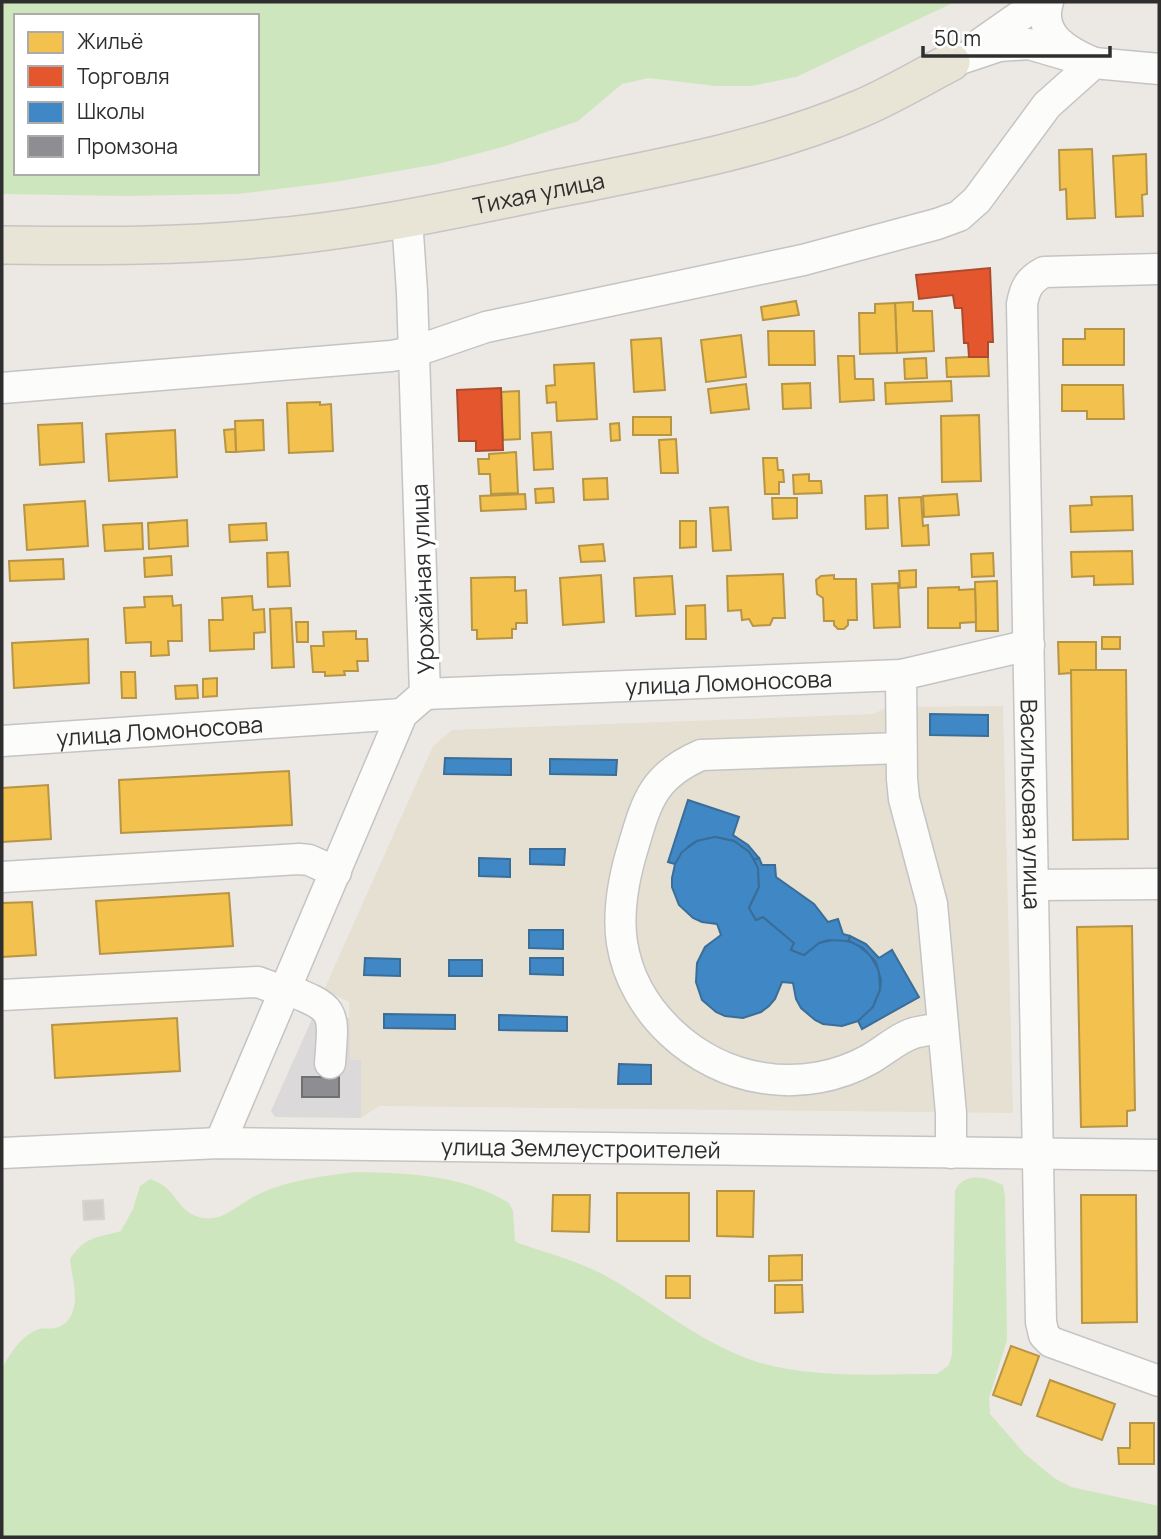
<svg xmlns="http://www.w3.org/2000/svg" width="1161" height="1539" viewBox="0 0 1161 1539" font-family="Manrope,sans-serif">
	<style>
		.industrial { fill: #dcd9db }
		.education { fill: #e6e0d3 }
		.green { fill: #cee6be; fill-rule: evenodd }
		.homes { fill: #f2c14e; stroke: #b79544; stroke-width: 2 }
		.shops { fill: #e4572e; stroke: #ad4b2e; stroke-width: 2 }
		.schools { fill: #3f88c5; stroke: #3a6d98; stroke-width: 2 }
		.industry { fill: #8d8d92; stroke: #707074; stroke-width: 2 }
		.building { fill: #d1cecb; stroke: #d7d4d0; stroke-width: 2 }
		.lines { fill: none; stroke-linecap: round; stroke-linejoin: round }
		.minor-casing { stroke: #c5c4c5; stroke-width: 33 }
		.major-casing { stroke: #c6c5c4; stroke-width: 40 }
		.minor { stroke: #fcfcfb; stroke-width: 30 }
		.major { stroke: #e8e4d6; stroke-width: 37 }
		.labels { text-anchor: middle; dominant-baseline: central; stroke-width: 7; stroke-linejoin: round; paint-order: stroke }
		.street-label { font-size: 23px; fill: #2e2e2e; stroke: #fff }
	</style>
	<rect width="100%" height="100%" fill="#ece8e4"/>
	<path class="industrial" d="M350,1018V1060H361V1118L275,1117L271,1111L312,1019Z"/>
	<path class="education" d="M1003,706L1013,1113L379,1106L361,1118V1060H350L349,1002L324,990L433,746L452,730L873,714L888,707Z"/>
	<g class="green">
		<path d="M2,2H955L796,77L751,86H715L649,78L622,84L578,121L506,146L438,164L334,182L237,194L125,196L2,194ZM16,16H257V173H16Z"/>
		<path d="M356,1172C410,1173 463,1175 509,1203L513,1211L515,1241L518,1243C550,1254 583,1262 613,1280C656,1305 694,1337 741,1356C798,1380 876,1374 937,1374L949,1365L952,1354L955,1191C964,1171 987,1177 1003,1185L1005,1197L1007,1340L989,1398L990,1414L1024,1453L1054,1478L1071,1487L1159,1506V1537H2V1369C9,1354 22,1335 39,1329C45,1328 51,1329 56,1328C70,1324 75,1310 75,1297C75,1285 71,1271 70,1259C85,1236 97,1238 121,1231L133,1209L140,1186L150,1179C177,1187 175,1210 199,1217C222,1224 238,1204 257,1195C287,1180 324,1176 356,1172Z"/>
	</g>
	<g class="homes">
		<path d="M1092,149L1095,218L1067,219L1066,189L1060,190L1059,150Z"/>
		<path d="M1146,154L1147,194L1142,195L1143,216L1116,217L1113,156Z"/>
		<path d="M796,301L799,315L763,320L761,307Z"/>
		<path d="M913,302V311H932L934,351L897,353L895,303Z"/>
		<path d="M895,303L897,353L860,354L859,313H875V304Z"/>
		<path d="M1085,329H1124V365H1063V339H1085Z"/>
		<path d="M768,331H814L815,365H769Z"/>
		<path d="M741,335L746,377L706,382L701,340Z"/>
		<path d="M661,338L665,390L634,392L631,340Z"/>
		<path d="M838,356H854L855,379H873L874,400L840,402Z"/>
		<path d="M969,357H988L989,376L947,377L946,358Z"/>
		<path d="M926,358L927,378L905,379L904,359Z"/>
		<path d="M594,363L597,419L557,421L556,402L547,403L546,386L555,385L554,365Z"/>
		<path d="M951,381L952,401L886,404L885,383Z"/>
		<path d="M810,383L811,408L783,409L782,384Z"/>
		<path d="M746,384L749,409L711,413L708,389Z"/>
		<path d="M1062,385H1123L1124,419H1087V411H1062Z"/>
		<path d="M519,391L520,439L503,440L501,392Z"/>
		<path d="M320,402V405L331,404L333,451L289,453L287,403Z"/>
		<path d="M979,415L981,481L942,482L941,416Z"/>
		<rect x="633" y="417" width="38" height="18"/>
		<path d="M263,420L264,450L236,452L235,421Z"/>
		<path d="M82,423L84,462L40,465L38,425Z"/>
		<path d="M619,423L620,440L611,441L610,424Z"/>
		<path d="M235,429L236,452H226L224,430Z"/>
		<path d="M175,430L177,477L109,481L106,434Z"/>
		<path d="M551,432L553,469L534,470L532,433Z"/>
		<path d="M676,439L678,473H661L659,440Z"/>
		<path d="M516,452L518,493L491,494L490,474H479L478,459H489V454Z"/>
		<path d="M763,458H777L778,470H783L784,482H779V494H765Z"/>
		<path d="M809,474V481H821L822,493L794,494L793,475Z"/>
		<path d="M607,478L608,499L584,500L583,479Z"/>
		<path d="M553,488L554,502L536,503L535,489Z"/>
		<path d="M525,494L526,509L481,511L480,496Z"/>
		<path d="M957,494L959,515L924,517L923,496Z"/>
		<path d="M887,495L888,528L866,529L865,496Z"/>
		<path d="M1132,496L1133,530L1071,532L1070,506L1092,505L1091,497Z"/>
		<path d="M921,497L923,526L928,525L929,545L902,546L899,498Z"/>
		<path d="M772,498H797V518L773,519Z"/>
		<path d="M85,501L88,546L27,550L24,505Z"/>
		<path d="M728,507L731,550L713,551L710,508Z"/>
		<path d="M187,520L188,546L149,549L148,523Z"/>
		<path d="M680,521H696V547L680,548Z"/>
		<path d="M142,523L143,549L105,551L103,525Z"/>
		<path d="M266,523L267,540L230,542L229,525Z"/>
		<path d="M603,544L605,561L581,562L579,546Z"/>
		<path d="M1132,551L1133,584L1094,585V576L1072,577L1071,552Z"/>
		<path d="M288,552L290,586L268,587L267,553Z"/>
		<path d="M993,553L994,576L972,577L971,554Z"/>
		<path d="M171,556L172,575L145,577L144,558Z"/>
		<path d="M63,559L64,579L10,581L9,561Z"/>
		<path d="M916,570V587L900,588L899,571Z"/>
		<path d="M783,574L785,618H773L770,625L753,626L749,619L742,620L741,610L728,611L727,576Z"/>
		<path d="M601,575L604,622L563,625L560,578Z"/>
		<path d="M834,575V579H856L857,620H848V625L844,629H838L834,625V621H824L823,598L817,594L816,580L821,576Z"/>
		<path d="M672,576L675,614L636,616L634,578Z"/>
		<path d="M515,577V591L526,590L527,623H516V629H512V638L477,639V630H472L471,578Z"/>
		<path d="M997,581L998,631H976L975,582Z"/>
		<path d="M898,583L900,627L874,628L872,584Z"/>
		<path d="M959,587V590L975,589L976,622L960,623V628H928V588Z"/>
		<path d="M172,596L173,606L181,605L182,641H168L169,655L151,656V642L126,643L124,608L145,607L144,597Z"/>
		<path d="M252,596L253,610L264,609L265,632L254,633V649L210,651L209,620H223L222,598Z"/>
		<path d="M705,605L706,639H686V606Z"/>
		<path d="M291,608L294,667L272,668L270,609Z"/>
		<path d="M296,622H308V642H297Z"/>
		<path d="M356,631V639H367L368,661H357L358,671H344L345,675L325,676V672H313L311,646H324L323,632Z"/>
		<rect x="1102" y="637" width="18" height="12"/>
		<path d="M88,639L89,683L14,688L12,643Z"/>
		<path d="M1058,642H1096V670H1071V673L1059,674Z"/>
		<path d="M1071,670H1126L1128,839L1073,840Z"/>
		<path d="M121,672H135L136,698H122Z"/>
		<path d="M217,678V696L203,697V679Z"/>
		<path d="M197,685L198,698L176,699L175,686Z"/>
		<path d="M289,771L292,825L121,833L119,780Z"/>
		<path d="M48,785L51,839L2,842V788Z"/>
		<path d="M229,893L233,946L100,954L96,901Z"/>
		<path d="M32,902L36,955L2,957V903Z"/>
		<path d="M1132,926L1135,1110L1127,1111V1126L1081,1127L1077,927Z"/>
		<path d="M177,1018L180,1071L55,1078L52,1025Z"/>
		<path d="M717,1191H754L753,1237L717,1236Z"/>
		<rect x="617" y="1193" width="72" height="48"/>
		<path d="M553,1195H590L589,1232L552,1231Z"/>
		<path d="M1081,1195H1136L1137,1322L1082,1323Z"/>
		<path d="M802,1255V1280L769,1281V1256Z"/>
		<rect x="666" y="1276" width="24" height="22"/>
		<path d="M775,1285H802L803,1312L775,1313Z"/>
		<path d="M1011,1346L1039,1356L1021,1405L993,1395Z"/>
		<path d="M1050,1380L1115,1404L1102,1440L1037,1416Z"/>
		<path d="M1130,1423H1154V1464H1119L1118,1448H1130Z"/>
	</g>
	<g class="shops">
		<path d="M990,268L993,342H988V357H969L968,343H964L962,308H955L953,295L919,299L916,275Z"/>
		<path d="M501,388L503,450L476,451V441H459L457,390Z"/>
	</g>
	<g class="schools">
		<path d="M930,714L988,715V736L930,735Z"/>
		<path d="M445,758L511,759V775L444,774Z"/>
		<path d="M550,759L617,760L616,775L550,774Z"/>
		<path d="M688,800L739,817L733,835L748,845L759,858L754,860L749,852L734,841L715,837L697,841L689,846L675,864L668,862Z"/>
		<path d="M715,837L734,841L749,852L754,860L758,868L759,887L749,908L756,920L763,917L794,943L791,950L804,955L819,943L837,939L855,943L870,955L879,971L880,990L873,1007L867,1014L858,1021L842,1026L823,1024L815,1020L801,1008L796,999L793,983L782,982L775,999L769,1006L761,1012L743,1018L725,1016L716,1012L702,1000L696,982L697,963L705,947L721,935L717,924L702,922L693,918L679,905L672,887V878L675,864L682,852L697,841Z"/>
		<path d="M530,849H565L564,865L530,864Z"/>
		<path d="M479,858L510,859V877L479,876Z"/>
		<path d="M759,858L762,865H775L776,877L814,904L828,922L838,919L843,934L850,936L849,941L828,940L819,943L804,955L791,950L794,943L763,917L756,920L749,908L759,887L758,868L754,860Z"/>
		<path d="M529,930H563V949L529,948Z"/>
		<path d="M850,936L866,944L879,958L892,950L919,997L862,1029L858,1021L873,1007L880,990L881,980L876,962L863,948L849,941Z"/>
		<path d="M365,958L400,959V976L364,975Z"/>
		<path d="M530,958H563V975L530,974Z"/>
		<rect x="449" y="960" width="33" height="16"/>
		<path d="M384,1014L455,1015V1029L384,1028Z"/>
		<path d="M499,1015L567,1017V1031L499,1030Z"/>
		<path d="M619,1064L651,1065V1084H618Z"/>
	</g>
	<rect class="industry" x="302" y="1077" width="37" height="20"/>
	<path class="building" d="M103,1200L104,1219L84,1220L83,1201Z"/>
	<g class="lines">
		<g class="minor-casing">
			<g id="minor">
				<path d="M977,46L1040,2"/>
				<path d="M951,62L999,46L1029,44L1094,63L1159,69"/>
				<path id="s1" d="M1159,269L1044,272C1029,280 1025,288 1022,304L1041,1322L1044,1335L1051,1342L1159,1381"/>
				<path d="M2,388L391,356L413,352L486,327L803,260L937,224L959,216L977,200L1047,105L1094,63C1068,52 1037,35 1048,2"/>
				<path d="M901,675L902,779L904,799L932,904L951,1113V1153"/>
				<path id="s2" d="M425,694L901,675L1029,645"/>
				<path id="s3" d="M2,741L402,714"/>
				<path d="M901,748L701,755C655,775 647,799 634,844C624,876 617,910 622,943C633,1012 695,1068 763,1078C800,1084 838,1077 870,1059C884,1051 897,1039 911,1034C921,1030 932,1030 943,1028"/>
				<path d="M2,877L299,859L309,860L336,872"/>
				<path d="M1033,885L1159,884"/>
				<path d="M286,989C337,1009 334,1010 330,1063"/>
				<path d="M2,995L258,982L285,992"/>
				<path d="M220,1143L402,714L425,694L412,292L407,219"/>
				<path id="s4" d="M2,1153L220,1143L1159,1155"/>
			</g>
		</g>
		<g class="major-casing">
			<g id="major">
				<path id="s5" d="M2,245C94,246 186,247 277,237C371,228 462,208 554,189C654,169 763,150 857,110C889,97 920,78 951,62"/>
			</g>
		</g>
		<use href="#minor" class="minor"/>
		<use href="#major" class="major"/>
	</g>
	<g class="labels">
		<g class="street-label">
			<text stroke="none"><textPath href="#s5" startOffset="541">Тихая улица</textPath></text>
			<text transform="translate(422 579) rotate(-92)">Урожайная улица</text>
			<text stroke="none"><textPath href="#s2" startOffset="304">улица Ломоносова</textPath></text>
			<text stroke="none"><textPath href="#s3" startOffset="158">улица Ломоносова</textPath></text>
			<text stroke="none"><textPath href="#s1" startOffset="656">Васильковая улица</textPath></text>
			<text stroke="none"><textPath href="#s4" startOffset="579">улица Землеустроителей</textPath></text>
		</g>
	</g>
	<rect width="1161" height="1539" fill="none" stroke="#2e2e2e" stroke-width="7"/>
	<rect x="14" y="14" width="245" height="161" fill="#ffffff" stroke="#ababab" stroke-width="2"/>
	<rect x="28" y="32" width="35" height="21" fill="#f2c14e" stroke="#ababab" stroke-width="2"/>
	<text x="77" y="49" font-size="21" fill="#2e2e2e">Жильё</text>
	<rect x="28" y="66" width="35" height="21" fill="#e4572e" stroke="#ababab" stroke-width="2"/>
	<text x="77" y="84" font-size="21" fill="#2e2e2e">Торговля</text>
	<rect x="28" y="102" width="35" height="21" fill="#3f88c5" stroke="#ababab" stroke-width="2"/>
	<text x="77" y="119" font-size="21" fill="#2e2e2e">Школы</text>
	<rect x="28" y="136" width="35" height="21" fill="#8d8d92" stroke="#ababab" stroke-width="2"/>
	<text x="77" y="154" font-size="21" fill="#2e2e2e">Промзона</text>
	<path d="M923 46v10h187v-10" fill="none" stroke="#2e2e2e" stroke-width="3.5"/>
	<text x="934" y="46" font-size="21" fill="#2e2e2e" stroke="#ffffff" stroke-width="5" paint-order="stroke">50 m</text>
</svg>
